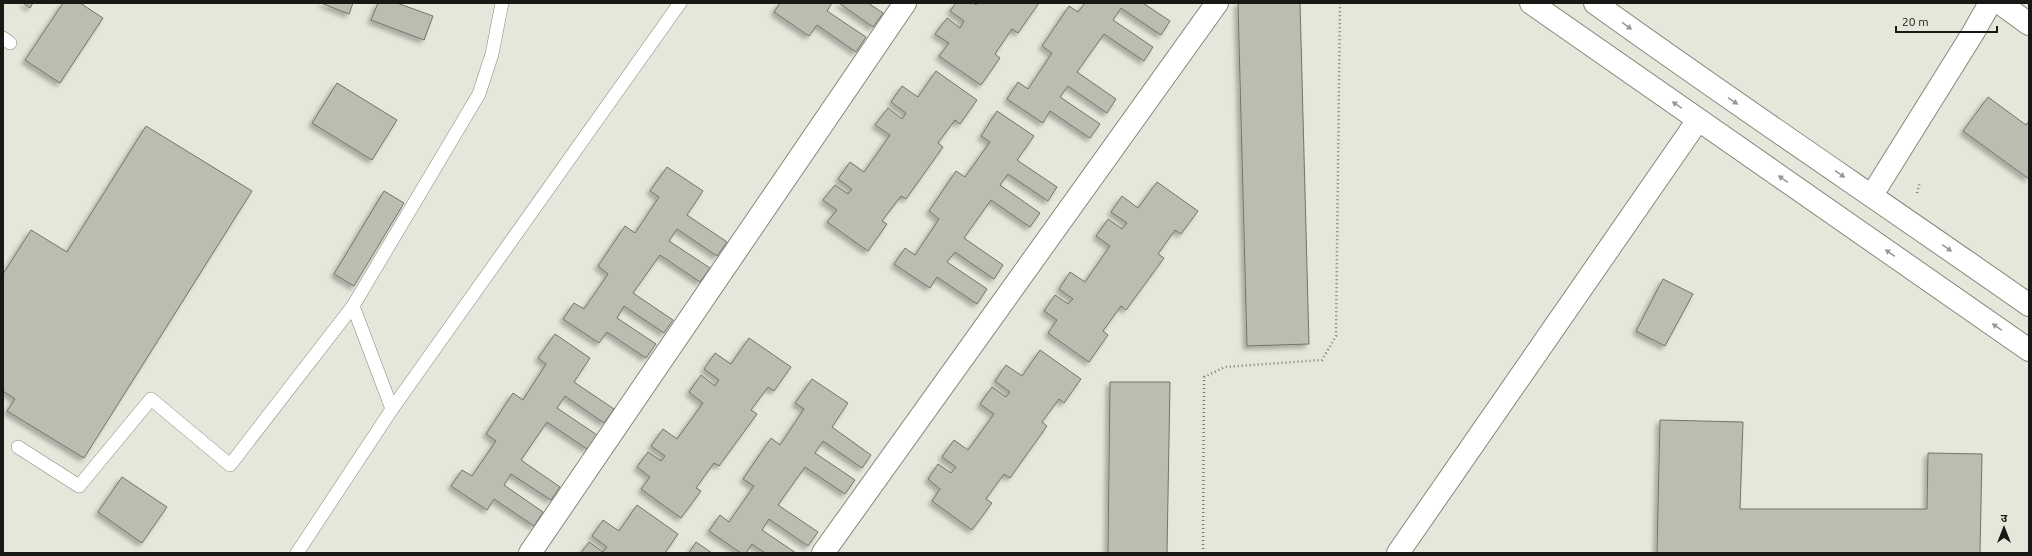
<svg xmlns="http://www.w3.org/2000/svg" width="2032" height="556" viewBox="0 0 2032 556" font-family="Ubuntu,'Noto Sans Devanagari',sans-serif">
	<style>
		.building { fill: #babdb0; stroke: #727569; filter: url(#shadow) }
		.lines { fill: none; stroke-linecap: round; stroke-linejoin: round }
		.service-casing { stroke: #85887c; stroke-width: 14 }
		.minor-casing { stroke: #85887c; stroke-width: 24 }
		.secondary-casing { stroke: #85887c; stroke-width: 24 }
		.path { stroke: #7b7e75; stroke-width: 2.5; stroke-dasharray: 1 3; stroke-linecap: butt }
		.service { stroke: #fff; stroke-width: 13 }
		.minor { stroke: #fff; stroke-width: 22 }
		.secondary { stroke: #fff; stroke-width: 22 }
		.oneway { fill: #979896 }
	</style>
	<defs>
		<filter id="shadow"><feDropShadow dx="-3.5" dy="3.5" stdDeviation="2" flood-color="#0004"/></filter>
	</defs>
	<rect width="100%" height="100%" fill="#e4e8da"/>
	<g class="building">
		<path d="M23,3H33L30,8Z"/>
		<path d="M63,3H80L103,18L60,83L25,60Z"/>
		<path d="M321,3H353L349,14Z"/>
		<path d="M378,3H397L433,16L424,40L371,20Z"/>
		<path d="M780,3H832L827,11L866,37L856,52L817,25L809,36L774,12Z"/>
		<path d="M839,3H868L883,13L873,27Z"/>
		<path d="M956,3H974L976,5L977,3H1039L1018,33L1012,29L995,54L1000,58L981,85L939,56L949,43L935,34L947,18L960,28L964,21L950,11Z"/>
		<path d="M1085,3H1143L1170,21L1161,35L1121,8L1113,20L1153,47L1144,61L1104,34L1077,72L1116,99L1107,113L1068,86L1060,97L1100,124L1090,138L1050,111L1043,123L1007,99L1018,82L1028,89L1052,53L1042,46L1069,6L1078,12Z"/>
		<path d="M1238,3H1300L1309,344L1247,346Z"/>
		<path d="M936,71L977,100L960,124L955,120L938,143L943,147L906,199L901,196L882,221L887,224L868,251L827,222L837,210L823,200L835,185L848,194L852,189L838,179L850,162L864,172L890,135L875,125L888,108L902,119L906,113L891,102L902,86L918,97Z"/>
		<path d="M337,83L397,120L372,160L312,123Z"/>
		<path d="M1988,97L2026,125L2029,121V179L1963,131Z"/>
		<path d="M997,111L1034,136L1017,160L1057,187L1048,201L1008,174L1000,185L1040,213L1030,227L991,200L964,238L1003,265L994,279L955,252L947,262L987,289L977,304L937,277L930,288L894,264L905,248L915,255L939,219L929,211L956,171L965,177L990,142L981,136Z"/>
		<path d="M146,126L252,191L84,458L7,411L15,399L3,391V274L31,230L67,252Z"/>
		<path d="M667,167L703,191L687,215L727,242L717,256L677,229L669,241L710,268L700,282L660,255L633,293L673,320L664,333L624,306L617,318L656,344L646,358L607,332L599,343L563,319L574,303L584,309L608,274L598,266L625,226L635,233L659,197L650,191Z"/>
		<path d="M1157,182L1198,211L1181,234L1175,230L1158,254L1164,258L1126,310L1121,306L1103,331L1108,335L1089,362L1048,333L1057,320L1044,311L1055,295L1068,304L1073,299L1059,289L1070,272L1085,282L1110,246L1096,236L1108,219L1122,229L1127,223L1111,212L1122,196L1138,208Z"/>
		<path d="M384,191L404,203L354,286L334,274Z"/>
		<path d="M1663,279L1693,294L1665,346L1636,331Z"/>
		<path d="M555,334L590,358L574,382L614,409L604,423L565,396L557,408L597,435L587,449L547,422L521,460L560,487L551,500L511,474L504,485L543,512L534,526L494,499L487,510L451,486L462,470L472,476L496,441L486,434L513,393L523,400L546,364L538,358Z"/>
		<path d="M749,338L791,367L774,391L768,387L751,410L757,414L719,466L714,463L696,488L701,491L681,518L641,489L650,477L637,467L648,452L661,461L665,456L651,446L663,429L677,439L703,403L689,392L701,375L715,386L719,380L704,369L715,353L731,364Z"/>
		<path d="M1040,350L1081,379L1064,403L1059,399L1042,422L1047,426L1010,478L1004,474L986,499L992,503L972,530L932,501L940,489L928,479L938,464L951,473L956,467L942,457L954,440L968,450L994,414L980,404L992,387L1006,397L1010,392L995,381L1006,365L1022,376Z"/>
		<path d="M812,379L848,403L832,427L871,455L862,468L823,441L815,453L855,480L845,494L805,467L778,505L818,532L808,546L769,519L762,530L796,553H765L752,544L746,553H741L709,531L720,515L729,522L754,486L743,479L771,438L780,445L804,409L795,403Z"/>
		<path d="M1110,382H1170L1167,553H1108Z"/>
		<path d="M1660,420L1743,422L1740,509H1927L1928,453L1982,454L1980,553H1657Z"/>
		<path d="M122,477L167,507L142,543L98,512Z"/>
		<path d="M637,505L678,534L665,553H581L589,542L603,552L607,547L592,536L603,520L619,531Z"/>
		<path d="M696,542L712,553H689Z"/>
	</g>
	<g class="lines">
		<g class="service-casing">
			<g id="service">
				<path d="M3,38L10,43"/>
				<path d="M392,409L353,306L479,94L492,54L502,3"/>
				<path d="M18,447L79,486L151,399L230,465L353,306"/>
				<path d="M297,553L392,409L680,3"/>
			</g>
		</g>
		<g class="minor-casing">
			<g id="minor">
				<path d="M2000,3L2029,24"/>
				<path d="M1872,195L1973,33L1990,3"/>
				<path d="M530,553L905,3"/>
				<path d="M823,553L1217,3"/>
				<path d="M1398,553L1698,120"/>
			</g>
		</g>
		<g class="secondary-casing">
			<g id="secondary">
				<path d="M1531,3L2029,350"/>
				<path d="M1595,3C1738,106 1885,204 2029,305"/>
			</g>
		</g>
		<g class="path">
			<path d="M1917,193L1920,182"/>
			<path d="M1203,553L1204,377L1225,367L1322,360L1336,336L1340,3"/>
		</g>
		<use href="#service" class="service"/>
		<use href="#minor" class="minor"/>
		<use href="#secondary" class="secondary"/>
	</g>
	<defs><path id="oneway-solid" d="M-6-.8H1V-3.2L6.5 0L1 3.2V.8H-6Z"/></defs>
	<g class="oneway">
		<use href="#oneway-solid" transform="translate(1627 26) rotate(36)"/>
		<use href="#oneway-solid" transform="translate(1733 101) rotate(34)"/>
		<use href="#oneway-solid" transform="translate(1677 105) rotate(-145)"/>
		<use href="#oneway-solid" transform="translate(1840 174) rotate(34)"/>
		<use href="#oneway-solid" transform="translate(1783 179) rotate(-145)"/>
		<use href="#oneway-solid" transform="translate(1947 248) rotate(35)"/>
		<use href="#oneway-solid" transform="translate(1890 253) rotate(-145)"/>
		<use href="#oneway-solid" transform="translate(1997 327) rotate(-145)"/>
	</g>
	<rect width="2032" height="556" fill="none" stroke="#181915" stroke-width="8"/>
	<g transform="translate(2004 528)" stroke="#e4e8da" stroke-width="3" paint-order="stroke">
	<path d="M0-3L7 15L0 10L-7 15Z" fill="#181915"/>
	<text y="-6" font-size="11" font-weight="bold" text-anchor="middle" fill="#181915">उ</text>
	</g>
	<path d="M1896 26v6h101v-6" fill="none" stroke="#181915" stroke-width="2"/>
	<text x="1902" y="26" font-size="12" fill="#181915" stroke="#e4e8da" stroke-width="3" paint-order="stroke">20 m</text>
</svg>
